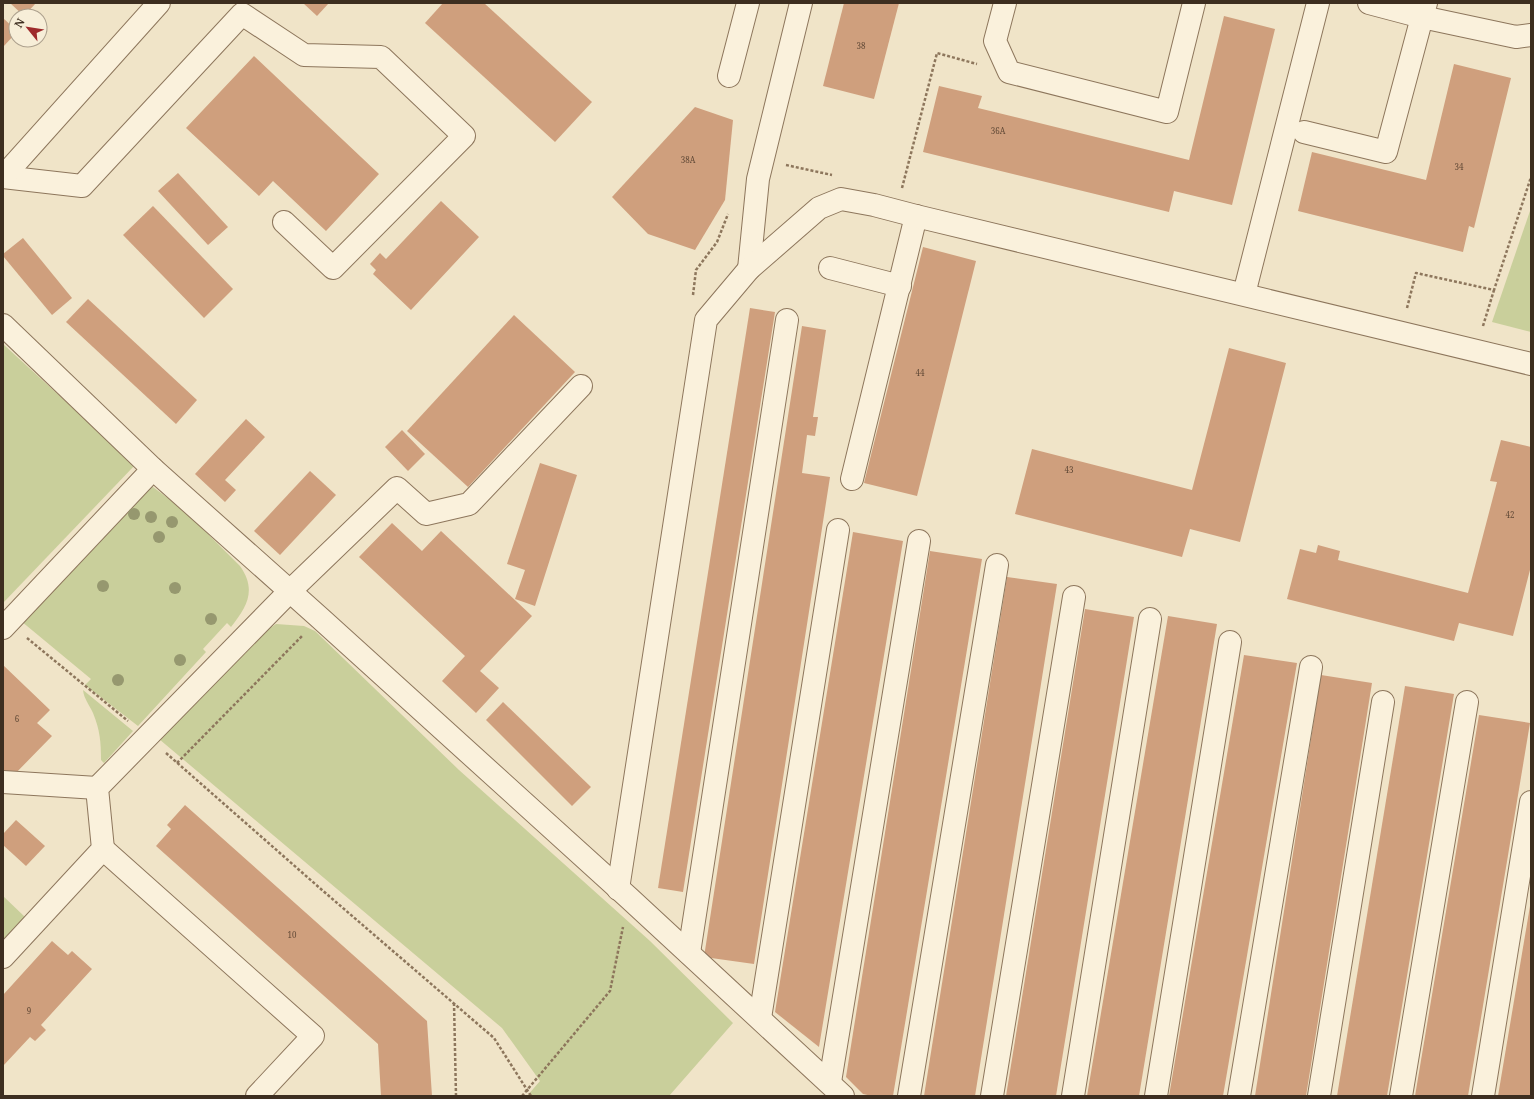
<svg xmlns="http://www.w3.org/2000/svg" width="1534" height="1099" viewBox="0 0 1534 1099" font-family="'Noto Serif',serif">
	<style>
		.green { fill: #c9cf9b }
		.building { fill: #cf9f7d }
		.lines { fill: none; stroke-linecap: round; stroke-linejoin: round }
		.minor-casing { stroke: #8d765c; stroke-width: 24 }
		.path { stroke: #8d765c; stroke-width: 2.5; stroke-dasharray: 3 2; stroke-linecap: butt }
		.minor { stroke: #faf1dc; stroke-width: 22 }
		.tree { fill: #96986f }
		.labels { text-anchor: middle; dominant-baseline: central; stroke-width: 3.5; stroke-linejoin: round; paint-order: stroke }
		.number-label { font-size: 8px; fill: #624a37 }
	</style>
	<rect width="100%" height="100%" fill="#f0e4c8"/>
	<g class="green">
		<path d="M1531,208V332L1492,322Z"/>
		<path d="M3,344L135,465L3,603Z"/>
		<path d="M149,484L185,511L240,566C257,590 247,607 231,627L227,623L203,649L206,652L138,726L85,685L91,679L21,621Z"/>
		<path d="M276,624L304,626L315,631L459,770L650,941L733,1023L669,1096H527L540,1081L502,1028L159,739L263,633Z"/>
		<path d="M83,690L133,731L104,763L101,760C101,742 100,730 93,713C89,704 84,699 83,690Z"/>
		<path d="M3,896L25,917L3,941Z"/>
	</g>
	<g class="building">
		<path d="M10,3H36L24,16Z"/>
		<path d="M303,3H329L317,16Z"/>
		<path d="M443,3H484L592,102L555,142L425,23Z"/>
		<path d="M844,3H899L874,99L823,86Z"/>
		<path d="M1224,16L1275,29L1232,205L1174,191L1169,212L923,152L939,86L982,96L978,108L1189,160Z"/>
		<path d="M3,18L16,30V33L3,47Z"/>
		<path d="M254,56L379,174L326,231L273,181L259,196L186,128Z"/>
		<path d="M1454,64L1511,78L1474,228L1469,226L1463,252L1298,211L1312,152L1426,180Z"/>
		<path d="M695,107L733,120L725,200L695,250L648,234L612,197Z"/>
		<path d="M178,173L228,227L208,245L158,191Z"/>
		<path d="M441,201L479,237L411,310L373,274L376,270L370,264L380,253L386,259Z"/>
		<path d="M153,206L233,289L204,318L123,235Z"/>
		<path d="M23,238L72,298L52,315L3,256V254Z"/>
		<path d="M923,247L976,261L917,496L864,483Z"/>
		<path d="M88,299L197,400L176,424L66,322Z"/>
		<path d="M750,308L775,312L683,892L658,888Z"/>
		<path d="M514,315L575,372L468,487L407,431Z"/>
		<path d="M802,326L826,330L813,417H818L815,436L807,435L802,473L830,477L754,964L704,957Z"/>
		<path d="M1229,348L1286,363L1240,542L1190,529L1182,557L1015,514L1032,449L1192,490Z"/>
		<path d="M246,419L265,437L225,480L236,490L225,502L195,474Z"/>
		<path d="M402,430L425,454L408,471L385,447Z"/>
		<path d="M1501,440L1531,447V566L1513,636L1459,623L1454,641L1287,599L1300,549L1316,553L1318,545L1340,551L1338,560L1468,593L1497,482L1490,481Z"/>
		<path d="M540,463L577,475L535,606L515,599L525,570L507,564Z"/>
		<path d="M310,471L336,495L280,555L254,531Z"/>
		<path d="M392,523L422,551L441,531L532,616L480,671L499,688L476,713L442,681L465,656L359,557Z"/>
		<path d="M853,532L903,541L819,1047L775,1012Z"/>
		<path d="M930,551L982,559L893,1096H872L863,1094L846,1077Z"/>
		<path d="M1007,577L1057,584L975,1096H924Z"/>
		<path d="M1085,609L1134,617L1056,1096H1006Z"/>
		<path d="M1168,616L1217,624L1139,1096H1087Z"/>
		<path d="M1244,655L1297,663L1223,1096H1169Z"/>
		<path d="M3,665L50,710L37,723L52,736L10,779L3,772Z"/>
		<path d="M1321,675L1372,683L1306,1096H1255Z"/>
		<path d="M1405,686L1454,694L1387,1096H1337Z"/>
		<path d="M503,702L591,787L572,806L486,720Z"/>
		<path d="M1479,715L1530,723L1468,1096H1415Z"/>
		<path d="M185,805L427,1021L432,1096H381L378,1044L156,846L171,829L167,825Z"/>
		<path d="M16,820L45,846L26,866L3,845V834Z"/>
		<path d="M1530,906L1531,1096H1498Z"/>
		<path d="M52,941L68,955L72,951L92,969L41,1025L46,1030L35,1041L30,1037L3,1066V995Z"/>
	</g>
	<g class="lines">
		<g class="minor-casing">
			<g id="minor">
				<path d="M1005,3L995,41L1009,72L1167,112L1194,3"/>
				<path d="M1426,3L1422,17L1516,37L1531,35"/>
				<path d="M729,76L748,3"/>
				<path d="M1304,132L1386,152L1422,17L1369,3"/>
				<path d="M3,177L82,186L242,14L304,55L381,57L464,136L333,268L284,222"/>
				<path d="M3,177L159,3"/>
				<path d="M830,268L900,286"/>
				<path d="M749,269L758,179L801,3"/>
				<path d="M1244,294L1318,3"/>
				<path d="M3,325L153,469L320,618L629,898L843,1096"/>
				<path d="M852,479L916,216"/>
				<path d="M3,628L153,469"/>
				<path d="M3,782L97,788"/>
				<path d="M103,849L313,1036L257,1096"/>
				<path d="M618,889L706,320L749,269L819,208L841,199L874,205L916,216L1531,364"/>
				<path d="M689,953L787,320"/>
				<path d="M3,957L103,849L97,788L290,591L397,488L426,514L469,504L581,386"/>
				<path d="M760,1018L838,530"/>
				<path d="M830,1082L919,541"/>
				<path d="M909,1096L997,565"/>
				<path d="M992,1096L1074,597"/>
				<path d="M1073,1096L1150,619"/>
				<path d="M1156,1096L1230,642"/>
				<path d="M1239,1096L1311,667"/>
				<path d="M1319,1096L1383,702"/>
				<path d="M1401,1096L1467,702"/>
				<path d="M1483,1096L1531,802"/>
			</g>
		</g>
		<g class="path">
			<path d="M786,165L832,175"/>
			<path d="M902,188L937,53L977,64"/>
			<path d="M693,295L696,270L717,242L728,214"/>
			<path d="M1407,308L1416,273L1494,290L1531,177"/>
			<path d="M1483,326L1494,290"/>
			<path d="M27,638L128,721"/>
			<path d="M166,753L322,890L494,1038L531,1096"/>
			<path d="M177,763L303,635"/>
			<path d="M454,1003L456,1096"/>
			<path d="M522,1096L610,991L623,927"/>
		</g>
		<use href="#minor" class="minor"/>
	</g>
	<g class="tree">
		<circle cx="134" cy="514" r="6"/>
		<circle cx="151" cy="517" r="6"/>
		<circle cx="172" cy="522" r="6"/>
		<circle cx="159" cy="537" r="6"/>
		<circle cx="103" cy="586" r="6"/>
		<circle cx="175" cy="588" r="6"/>
		<circle cx="211" cy="619" r="6"/>
		<circle cx="180" cy="660" r="6"/>
		<circle cx="118" cy="680" r="6"/>
	</g>
	<g class="labels">
		<g class="number-label">
			<text x="861" y="45">38</text>
			<text x="998" y="130">36А</text>
			<text x="688" y="159">38А</text>
			<text x="1459" y="166">34</text>
			<text x="920" y="372">44</text>
			<text x="1069" y="469">43</text>
			<text x="1510" y="514">42</text>
			<text x="17" y="718">6</text>
			<text x="292" y="934">10</text>
			<text x="29" y="1010">9</text>
		</g>
	</g>
	<rect width="1534" height="1099" fill="none" stroke="#3d2e20" stroke-width="8"/>
	<g transform="translate(28 28) rotate(300)"><circle r="19" fill="#f7eed8" stroke="#ada18e"/>
	<path d="M0-3L7 15L0 10L-7 15Z" fill="#9e2a2b"/>
	<text y="-6" font-size="11" font-weight="bold" text-anchor="middle" fill="#3d2e20">N</text>
	</g>
</svg>
